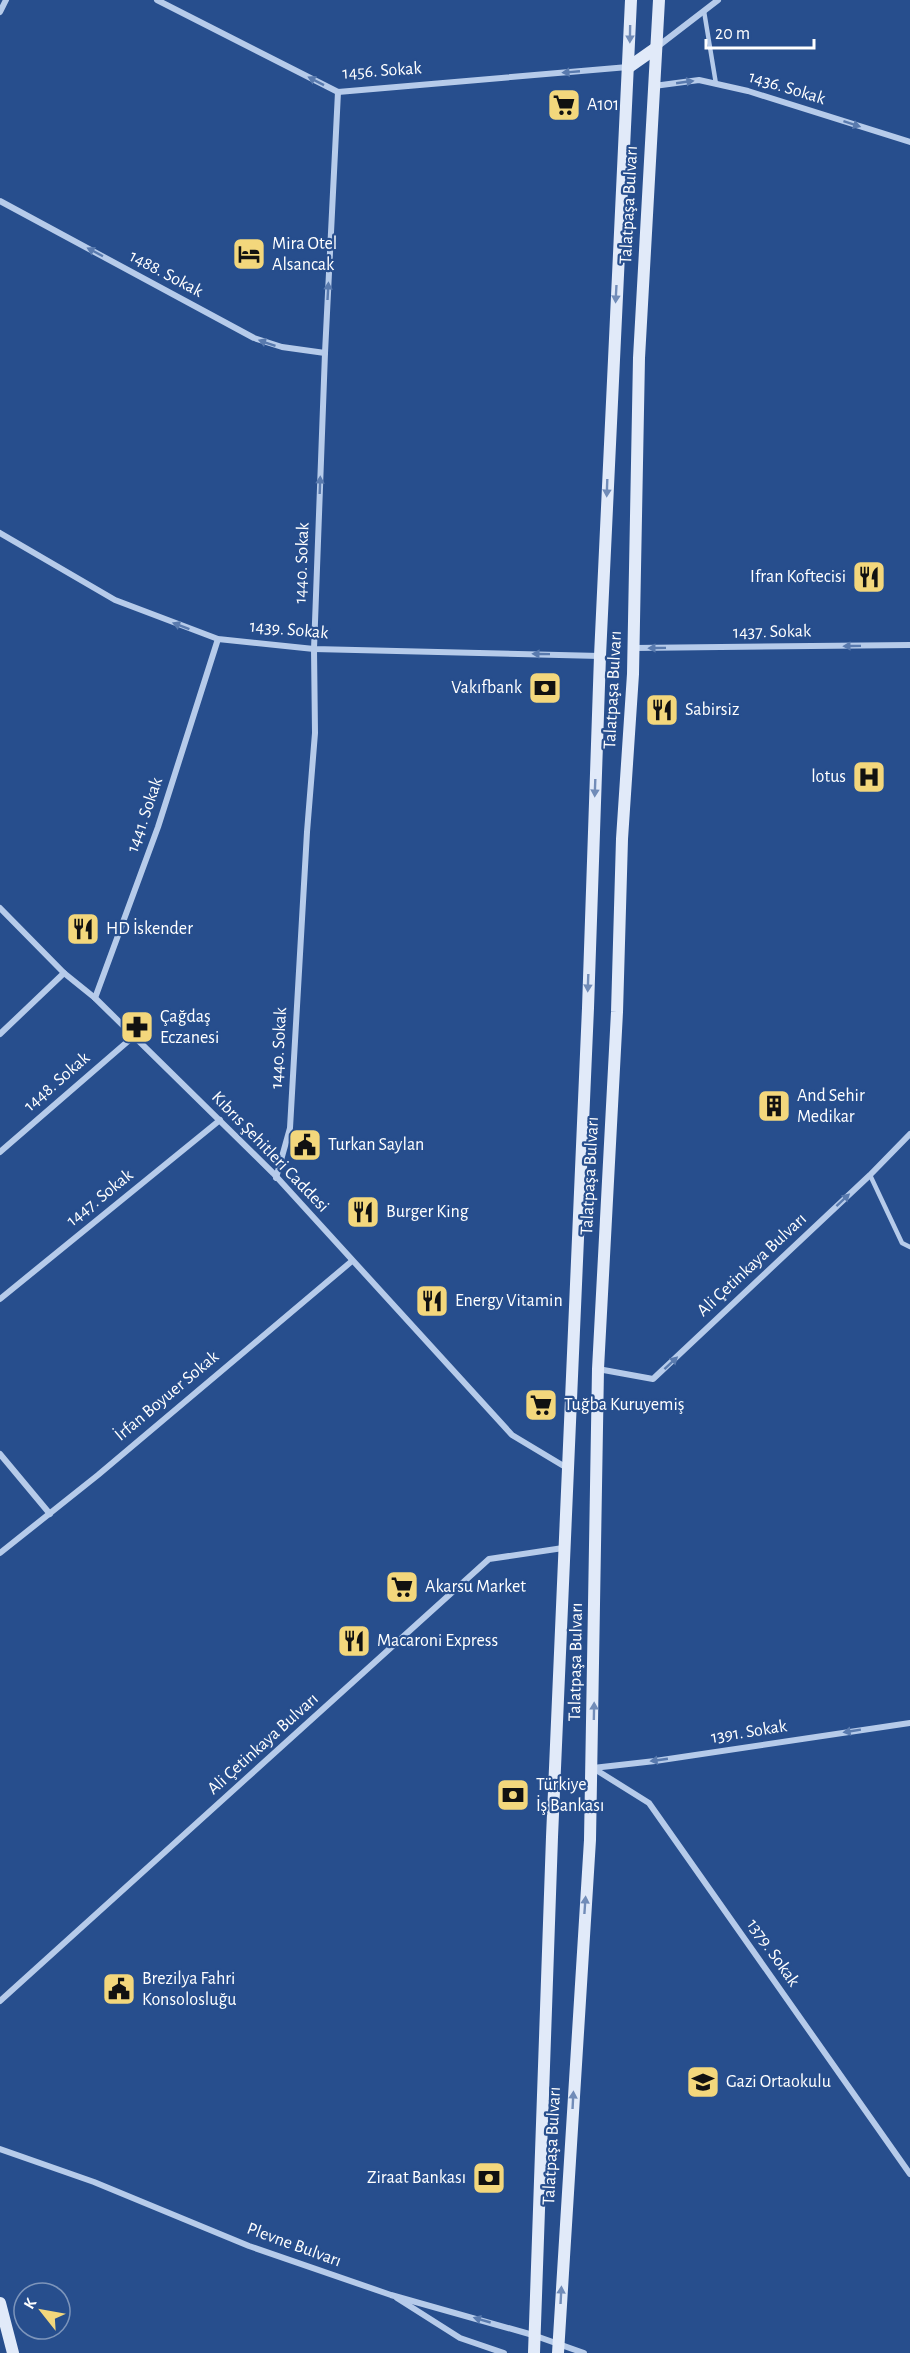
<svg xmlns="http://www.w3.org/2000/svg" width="910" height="2353" viewBox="0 0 910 2353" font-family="'Alegreya Sans',sans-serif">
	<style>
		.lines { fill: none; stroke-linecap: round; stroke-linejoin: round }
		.lane { stroke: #b6cbea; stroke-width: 4.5 }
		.street { stroke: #b6cbea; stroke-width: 6 }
		.secondary { stroke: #e1eaf9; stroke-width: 12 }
		.oneway { fill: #718cb8 }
		.oneway2 { fill: #597aae }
		.labels { text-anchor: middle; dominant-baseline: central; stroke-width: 4.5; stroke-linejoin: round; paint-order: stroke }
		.street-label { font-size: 18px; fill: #fff; stroke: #274e8d }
		.poi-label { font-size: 18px; fill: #fff; stroke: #274e8d; text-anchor: start }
	</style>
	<rect width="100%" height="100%" fill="#274e8d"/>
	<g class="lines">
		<g class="lane">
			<path d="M704,11L716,84"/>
			<path d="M870,1175L902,1243L910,1247"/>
		</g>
		<g class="street">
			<path d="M157,0L338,92L628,67"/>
			<path d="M0,12L6,0"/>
			<path d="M657,47L718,0"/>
			<path d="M654,86L699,80L748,91L910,142"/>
			<path d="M0,201L254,338L282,347L325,353"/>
			<path d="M0,533L115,600L218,639L314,649L600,656"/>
			<path d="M634,648L910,645"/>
			<path d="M0,908L64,973L95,998L273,1173L512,1435L567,1468"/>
			<path d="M95,998L158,827L218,639"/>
			<path d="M0,1034L64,973"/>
			<path d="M0,1152L134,1036"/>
			<path d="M276,1178L290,1128L307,832L315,733L314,649L325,353L338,92"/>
			<path d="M0,1299L220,1120"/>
			<path d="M598,1369L653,1379L870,1175L910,1134"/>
			<path d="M0,1454L50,1514"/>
			<path d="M0,1553L98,1475L352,1261"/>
			<path d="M593,1768L649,1803L910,2174"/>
			<path d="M593,1768L655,1761L910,1723"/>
			<path d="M0,2001L489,1559L563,1548"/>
			<path d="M0,2149L94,2182L249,2246L391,2295L533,2335L584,2353"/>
			<path d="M397,2298L460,2338L504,2353"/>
		</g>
		<g class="secondary">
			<path d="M629,67L656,48"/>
			<path d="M0,2303L13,2353"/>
			<path d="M534,2353L552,1837L588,1008L600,656L631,0"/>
			<path d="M558,2353L590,1840L598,1369L617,1012L622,839L633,674L639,358L659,0"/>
		</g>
	</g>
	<defs><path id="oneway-solid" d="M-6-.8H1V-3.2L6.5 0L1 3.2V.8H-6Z" transform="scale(1.5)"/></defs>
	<g class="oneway">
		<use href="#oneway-solid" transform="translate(630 34) rotate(91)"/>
		<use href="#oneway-solid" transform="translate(616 294) rotate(93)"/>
		<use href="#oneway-solid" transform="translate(607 488) rotate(92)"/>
		<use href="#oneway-solid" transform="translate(595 788) rotate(92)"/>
		<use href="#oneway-solid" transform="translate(588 983) rotate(92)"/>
		<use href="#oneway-solid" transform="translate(594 1711) rotate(-89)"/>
		<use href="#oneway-solid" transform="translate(585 1905) rotate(-86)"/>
		<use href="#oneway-solid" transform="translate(573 2100) rotate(-87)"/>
		<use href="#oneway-solid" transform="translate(561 2295) rotate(-87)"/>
	</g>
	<g class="oneway2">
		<use href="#oneway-solid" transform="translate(571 72) rotate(175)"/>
		<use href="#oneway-solid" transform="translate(316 81) rotate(-153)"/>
		<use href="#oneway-solid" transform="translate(685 82) rotate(-8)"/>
		<use href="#oneway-solid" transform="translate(852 124) rotate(18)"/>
		<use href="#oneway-solid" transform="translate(95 252) rotate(-152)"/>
		<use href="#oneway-solid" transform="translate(328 291) rotate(-87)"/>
		<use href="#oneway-solid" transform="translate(267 343) rotate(-161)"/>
		<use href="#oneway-solid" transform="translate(320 485) rotate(-88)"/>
		<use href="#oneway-solid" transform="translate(181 626) rotate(-159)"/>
		<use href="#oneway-solid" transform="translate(852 646) rotate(179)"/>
		<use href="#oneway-solid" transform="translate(657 648) rotate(179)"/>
		<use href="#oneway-solid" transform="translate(541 654) rotate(-179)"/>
		<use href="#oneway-solid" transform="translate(843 1200) rotate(-43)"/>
		<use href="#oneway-solid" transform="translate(671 1363) rotate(-43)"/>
		<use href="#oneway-solid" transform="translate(852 1731) rotate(171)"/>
		<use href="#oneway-solid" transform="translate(659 1760) rotate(172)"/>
		<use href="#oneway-solid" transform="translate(482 2320) rotate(-164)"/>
	</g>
	<defs>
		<g id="supermarket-square" transform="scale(1.725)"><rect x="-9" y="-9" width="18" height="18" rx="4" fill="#f3d77c" stroke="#274e8d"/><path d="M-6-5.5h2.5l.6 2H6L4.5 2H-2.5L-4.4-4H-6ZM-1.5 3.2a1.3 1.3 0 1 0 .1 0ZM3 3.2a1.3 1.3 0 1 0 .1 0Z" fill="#111"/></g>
		<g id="hotel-square" transform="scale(1.725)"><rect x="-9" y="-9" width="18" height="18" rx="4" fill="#f3d77c" stroke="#274e8d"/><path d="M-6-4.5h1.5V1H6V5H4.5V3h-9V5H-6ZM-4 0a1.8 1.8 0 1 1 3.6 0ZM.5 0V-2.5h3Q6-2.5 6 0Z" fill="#111"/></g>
		<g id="restaurant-square" transform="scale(1.725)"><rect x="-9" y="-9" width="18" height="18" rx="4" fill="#f3d77c" stroke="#274e8d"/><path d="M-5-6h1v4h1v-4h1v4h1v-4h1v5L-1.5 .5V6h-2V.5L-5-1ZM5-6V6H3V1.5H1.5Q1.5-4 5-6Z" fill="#111"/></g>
		<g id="bank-square" transform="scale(1.725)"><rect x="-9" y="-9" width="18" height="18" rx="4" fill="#f3d77c" stroke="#274e8d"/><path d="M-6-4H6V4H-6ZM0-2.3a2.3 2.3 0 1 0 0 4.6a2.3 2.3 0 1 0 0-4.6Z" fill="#111"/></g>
		<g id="hospital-square" transform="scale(1.725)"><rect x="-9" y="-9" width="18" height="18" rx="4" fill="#f3d77c" stroke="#274e8d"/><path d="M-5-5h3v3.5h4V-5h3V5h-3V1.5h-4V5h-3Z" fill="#111"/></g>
		<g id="pharmacy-square" transform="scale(1.725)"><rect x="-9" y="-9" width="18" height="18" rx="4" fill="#f3d77c" stroke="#274e8d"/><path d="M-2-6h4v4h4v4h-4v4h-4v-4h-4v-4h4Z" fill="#111"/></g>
		<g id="building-square" transform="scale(1.725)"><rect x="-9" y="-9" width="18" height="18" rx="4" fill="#f3d77c" stroke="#274e8d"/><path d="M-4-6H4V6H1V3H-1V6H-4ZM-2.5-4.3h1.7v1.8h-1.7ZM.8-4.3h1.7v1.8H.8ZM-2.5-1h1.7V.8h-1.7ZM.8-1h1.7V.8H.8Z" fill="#111"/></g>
		<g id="civic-square" transform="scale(1.725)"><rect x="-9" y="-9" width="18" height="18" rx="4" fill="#f3d77c" stroke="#274e8d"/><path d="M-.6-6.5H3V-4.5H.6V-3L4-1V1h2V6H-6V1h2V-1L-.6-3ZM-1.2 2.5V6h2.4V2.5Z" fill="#111"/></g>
		<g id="school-square" transform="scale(1.725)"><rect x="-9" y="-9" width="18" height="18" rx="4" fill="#f3d77c" stroke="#274e8d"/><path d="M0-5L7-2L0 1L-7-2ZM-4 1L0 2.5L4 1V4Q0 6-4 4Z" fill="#111"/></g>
	</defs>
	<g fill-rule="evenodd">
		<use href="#supermarket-square" x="564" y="105"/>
		<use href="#hotel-square" x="249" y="254"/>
		<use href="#restaurant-square" x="869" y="577"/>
		<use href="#bank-square" x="545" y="688"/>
		<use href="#restaurant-square" x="662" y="710"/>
		<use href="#hospital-square" x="869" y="777"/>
		<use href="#restaurant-square" x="83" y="929"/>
		<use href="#pharmacy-square" x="137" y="1027"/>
		<use href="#building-square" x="774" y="1106"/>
		<use href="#civic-square" x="305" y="1145"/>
		<use href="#restaurant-square" x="363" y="1212"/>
		<use href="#restaurant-square" x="432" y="1301"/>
		<use href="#supermarket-square" x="541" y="1405"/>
		<use href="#supermarket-square" x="402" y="1587"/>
		<use href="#restaurant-square" x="354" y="1641"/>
		<use href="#bank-square" x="513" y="1795"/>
		<use href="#civic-square" x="119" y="1989"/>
		<use href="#school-square" x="703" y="2082"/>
		<use href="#bank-square" x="489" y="2178"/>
	</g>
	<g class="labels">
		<g class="street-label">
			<text transform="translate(382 71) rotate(-4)">1456. Sokak</text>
			<text transform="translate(787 88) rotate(17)">1436. Sokak</text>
			<text transform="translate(629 205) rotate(-87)">Talatpaşa Bulvarı</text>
			<text transform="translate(166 274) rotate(28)">1488. Sokak</text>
			<text transform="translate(302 563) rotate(-88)">1440. Sokak</text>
			<text transform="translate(289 630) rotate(5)">1439. Sokak</text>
			<text transform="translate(772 632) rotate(-1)">1437. Sokak</text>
			<text transform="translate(613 690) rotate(-87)">Talatpaşa Bulvarı</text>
			<text transform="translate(145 815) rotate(-71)">1441. Sokak</text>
			<text transform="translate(279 1048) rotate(-87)">1440. Sokak</text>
			<text transform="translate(57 1082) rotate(-41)">1448. Sokak</text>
			<text transform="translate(270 1152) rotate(46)">Kıbrıs Şehitleri Caddesi</text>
			<text transform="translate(590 1176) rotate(-87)">Talatpaşa Bulvarı</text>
			<text transform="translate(100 1198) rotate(-39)">1447. Sokak</text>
			<text transform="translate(752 1265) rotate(-43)">Ali Çetinkaya Bulvarı</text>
			<text transform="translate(167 1396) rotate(-40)">İrfan Boyuer Sokak</text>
			<text transform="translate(576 1662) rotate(-89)">Talatpaşa Bulvarı</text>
			<text transform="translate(749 1732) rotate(-9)">1391. Sokak</text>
			<text transform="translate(263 1744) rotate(-42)">Ali Çetinkaya Bulvarı</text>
			<text transform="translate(773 1953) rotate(55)">1379. Sokak</text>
			<text transform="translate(552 2146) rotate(-87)">Talatpaşa Bulvarı</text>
			<text transform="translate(294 2245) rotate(20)">Plevne Bulvarı</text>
		</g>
		<g class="poi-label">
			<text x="587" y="105">A101</text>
			<text x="272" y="244">Mira Otel<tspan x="272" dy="21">Alsancak</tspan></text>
			<text x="846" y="577" text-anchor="end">Ifran Koftecisi</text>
			<text x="522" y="688" text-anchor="end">Vakıfbank</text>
			<text x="685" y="710">Sabirsiz</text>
			<text x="846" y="777" text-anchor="end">lotus</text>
			<text x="106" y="929">HD İskender</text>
			<text x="160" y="1017">Çağdaş<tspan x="160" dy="21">Eczanesi</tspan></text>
			<text x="797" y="1096">And Sehir<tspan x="797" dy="21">Medikar</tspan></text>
			<text x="328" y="1145">Turkan Saylan</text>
			<text x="386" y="1212">Burger King</text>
			<text x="455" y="1301">Energy Vitamin</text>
			<text x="564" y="1405">Tuğba Kuruyemiş</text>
			<text x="425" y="1587">Akarsu Market</text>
			<text x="377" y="1641">Macaroni Express</text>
			<text x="536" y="1785">Türkiye<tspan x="536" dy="21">İş Bankası</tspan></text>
			<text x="142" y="1979">Brezilya Fahri<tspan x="142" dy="21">Konsolosluğu</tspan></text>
			<text x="726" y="2082">Gazi Ortaokulu</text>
			<text x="466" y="2178" text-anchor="end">Ziraat Bankası</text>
		</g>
	</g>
	<g transform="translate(42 2311) rotate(301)"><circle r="28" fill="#274e8d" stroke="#7d95bb" stroke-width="1.5"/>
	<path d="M0-4.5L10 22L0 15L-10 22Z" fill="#f3d77c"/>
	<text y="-9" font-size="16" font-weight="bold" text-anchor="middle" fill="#ffffff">K</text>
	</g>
	<path d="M706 39v9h108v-9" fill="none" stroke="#ffffff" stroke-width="3"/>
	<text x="715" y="39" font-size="18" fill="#ffffff" stroke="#274e8d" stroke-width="4.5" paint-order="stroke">20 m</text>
</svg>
